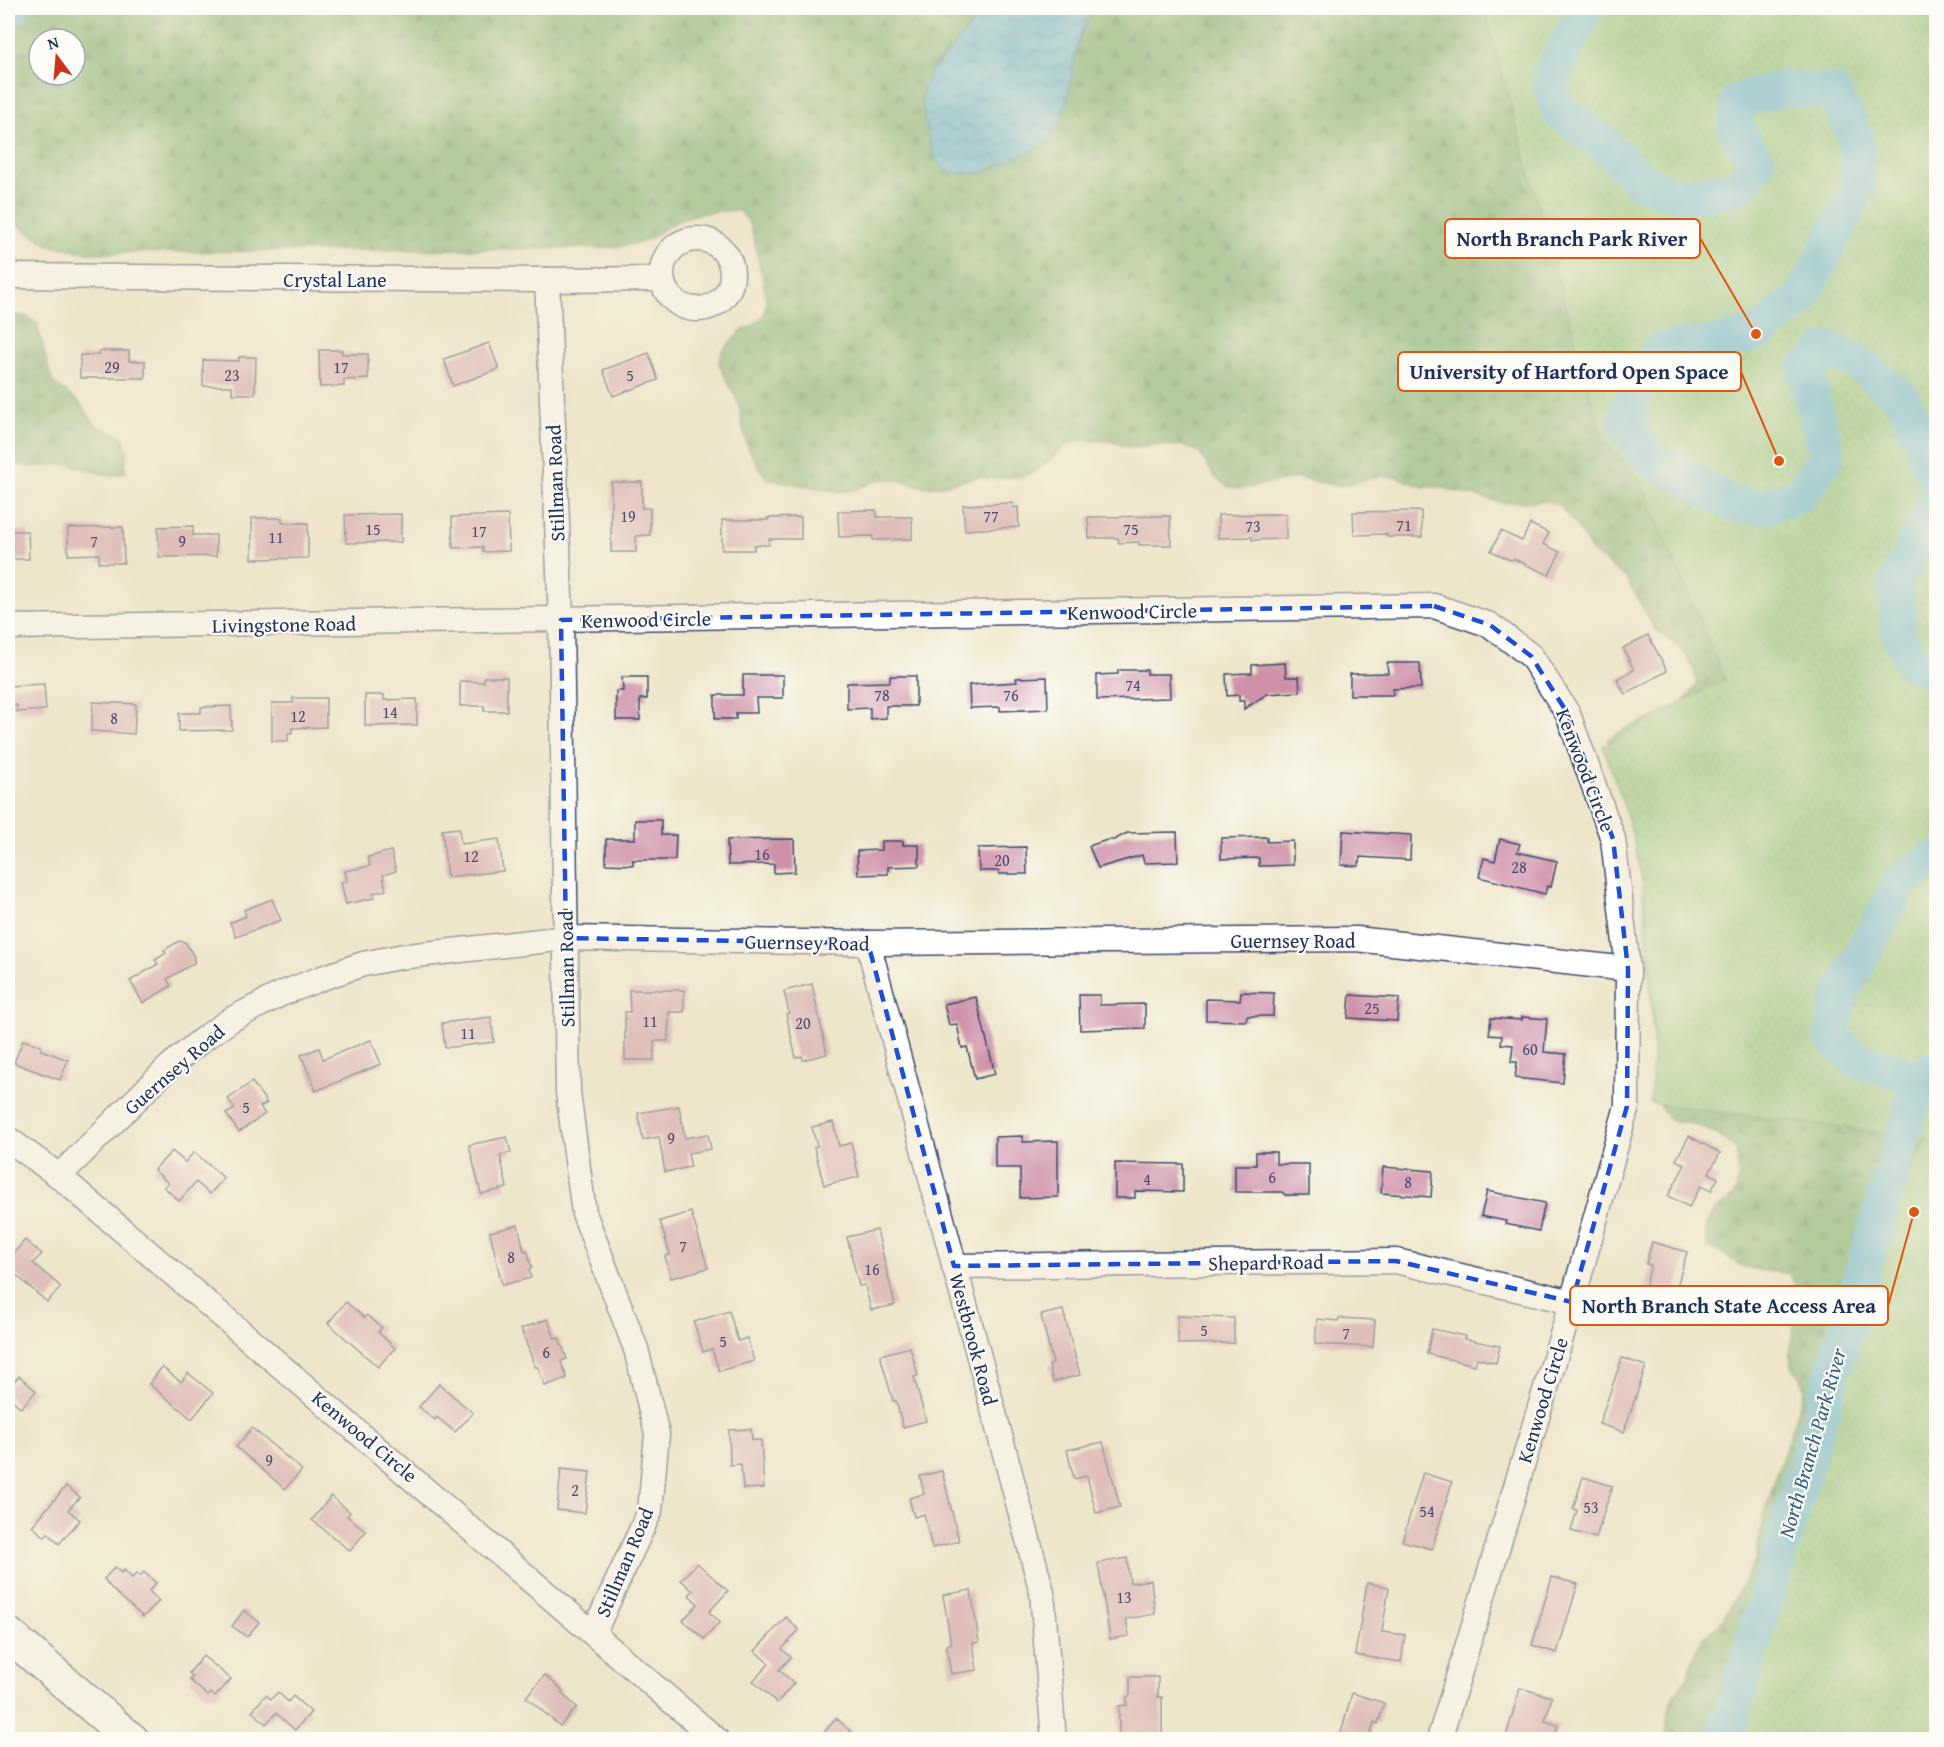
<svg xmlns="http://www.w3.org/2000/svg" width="1944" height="1747" viewBox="0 0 1944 1747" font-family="'Gentium Book Plus',serif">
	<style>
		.forest { fill: url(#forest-firs); stroke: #446c64; stroke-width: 1.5; fill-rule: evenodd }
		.park { fill: url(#park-dots); stroke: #527a6c; stroke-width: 1.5 }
		.water { fill: url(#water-waves); stroke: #3c729c; stroke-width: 1.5 }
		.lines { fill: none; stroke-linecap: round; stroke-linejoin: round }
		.river { stroke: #5db5da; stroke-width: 36 }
		.building { fill: #ce91a8 }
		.street-casing { stroke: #3b4a6e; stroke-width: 27 }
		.primary-casing { stroke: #3b4a6e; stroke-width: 36 }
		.street { stroke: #fff; stroke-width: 24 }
		.primary { stroke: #fff; stroke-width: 33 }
		.marked { fill: none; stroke: #1d4ed8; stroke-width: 4.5; stroke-dasharray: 12 8; stroke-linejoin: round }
		.labels { text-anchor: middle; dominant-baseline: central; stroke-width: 4.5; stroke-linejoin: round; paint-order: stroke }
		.number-label { font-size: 16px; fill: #484870 }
		.street-label { font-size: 20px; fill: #1b2f5e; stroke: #fdfcf7 }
		.water-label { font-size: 21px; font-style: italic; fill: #325e89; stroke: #fdfcf7 }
		.leader { fill: none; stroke: #de5710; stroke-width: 2 }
		.callout-dot { fill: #de5710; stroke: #fdfcf7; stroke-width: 2 }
		.callout { fill: #fdfcf7; stroke: #de5710; stroke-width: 2 }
		.callout-label { font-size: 21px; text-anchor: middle; font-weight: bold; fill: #1b2f5e }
	</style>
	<defs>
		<pattern id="forest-firs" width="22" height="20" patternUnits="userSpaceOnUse" patternTransform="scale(1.5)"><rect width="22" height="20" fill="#6eaa69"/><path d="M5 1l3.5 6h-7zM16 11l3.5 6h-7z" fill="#5a8b5a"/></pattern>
		<pattern id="park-dots" width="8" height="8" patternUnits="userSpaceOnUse" patternTransform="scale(1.5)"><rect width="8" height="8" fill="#89c479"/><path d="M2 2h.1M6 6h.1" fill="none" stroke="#6fa066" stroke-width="1.8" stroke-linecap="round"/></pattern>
		<pattern id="water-waves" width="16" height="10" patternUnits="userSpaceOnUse" patternTransform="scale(1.5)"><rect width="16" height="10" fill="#5db5da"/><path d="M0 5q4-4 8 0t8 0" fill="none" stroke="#4c94b4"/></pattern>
	</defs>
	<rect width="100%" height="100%" fill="#fdfcf7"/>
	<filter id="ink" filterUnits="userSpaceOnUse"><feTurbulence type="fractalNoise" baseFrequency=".0167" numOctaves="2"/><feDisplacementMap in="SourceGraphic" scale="12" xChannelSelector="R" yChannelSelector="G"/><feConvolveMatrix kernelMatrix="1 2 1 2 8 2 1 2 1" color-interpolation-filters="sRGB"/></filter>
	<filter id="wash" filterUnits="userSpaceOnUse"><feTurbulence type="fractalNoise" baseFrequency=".008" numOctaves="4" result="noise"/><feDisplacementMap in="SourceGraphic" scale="24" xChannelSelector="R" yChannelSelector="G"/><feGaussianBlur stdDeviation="1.35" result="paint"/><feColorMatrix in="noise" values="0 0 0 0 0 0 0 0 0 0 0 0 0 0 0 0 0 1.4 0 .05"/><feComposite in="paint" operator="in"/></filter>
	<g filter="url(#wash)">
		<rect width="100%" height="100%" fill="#eee6ca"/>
		<g class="forest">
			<path d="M8,8H984L954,47L934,65L1065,108C1072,78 1075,29 1097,8H1936V1739H1665L1668,1712L1672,1698L1688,1677L1696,1651L1702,1639L1722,1621L1756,1558L1763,1517L1804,1391L1801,1378L1792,1366L1789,1353L1794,1326L1796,1286L1789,1274L1744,1268L1721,1252L1708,1247C1704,1233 1705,1218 1718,1208C1725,1202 1731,1201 1735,1192C1741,1180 1736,1163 1737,1150C1724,1136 1705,1128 1687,1123C1683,1122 1677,1122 1673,1121C1665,1117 1660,1107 1657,1098L1643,886L1638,845L1609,753L1608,739C1617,734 1625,728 1634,725C1663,713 1679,714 1697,684L1694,671L1688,658L1678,647L1655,629L1626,578L1592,552L1578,528L1560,506L1547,501L1504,503L1438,487H1423L1396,477L1382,476L1339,486L1296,478L1240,489L1226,486L1214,476L1199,452L1186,446L1157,445L1129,447L1109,441L1081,440L1067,445L1035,472L1022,476L993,479L979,477L938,486L924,487L896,480L881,479L854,490L840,492L768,479L759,468L746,443L738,402L719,364L722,351L741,331L753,326L763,316L767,302L753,234L748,221L739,211C715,210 692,213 671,225C662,229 655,236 647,240C634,246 619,246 605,248L90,253L49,245L8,219ZM39,39H75V75H39Z"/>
			<path d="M8,315L27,316L37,324L52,382L79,402L95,424L101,428L119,434L124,439L127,451L125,473L111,476L68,464L32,467L8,463Z"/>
		</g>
		<path class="park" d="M1484,8H1936V1739H1731L1775,1627L1808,1515L1824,1398L1857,1287L1927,1138L1650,1103C1658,1011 1655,927 1633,838C1626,807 1613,776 1603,746L1725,679L1641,482L1603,440Z"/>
		<path class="water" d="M984,8H1097C1063,41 1081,106 1046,142C1041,147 1032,150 1026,153C1005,163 966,184 944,168C932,160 931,145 928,132C925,119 920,105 923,91C928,67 942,62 956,44C966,32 975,20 984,8Z"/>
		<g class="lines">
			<g class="river">
				<path d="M1586,8L1549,81L1559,111L1601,142L1641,181L1682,197L1739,187L1757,163L1736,129L1738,101L1784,88L1834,93L1855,135L1859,188L1802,298L1756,334L1714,344L1662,349L1638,383L1625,423L1649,457L1734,505L1766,506L1800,495L1827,456L1805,370L1827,349L1857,362L1903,398L1936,481"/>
				<path d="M8,9L12,8"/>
				<path d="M1936,504L1896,583L1898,630L1911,662L1936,674"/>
				<path d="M1920,1078L1856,1060L1832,1037L1839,998L1900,883L1936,858"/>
				<path d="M1724,1740L1920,1078L1936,1067"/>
			</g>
		</g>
		<g id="blocks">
			<g class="building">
				<path d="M489,343L499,369L453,386L444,359Z"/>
				<path d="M319,350H342V354H368V379L344,380V386L320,387Z"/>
				<path d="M100,351H129V361H145V378H80V355H99Z"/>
				<path d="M649,353L658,380L613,396L603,370Z"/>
				<path d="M239,357H256L255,394H232V386H203V360L239,361Z"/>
				<path d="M611,482H642V508H650V535L636,536V552H611Z"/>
				<path d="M1013,503V508L1018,507L1019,527L965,530L963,505Z"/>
				<path d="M876,510L877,517H912V539L873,540V536L839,537L838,511Z"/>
				<path d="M1421,511L1422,537H1387V534L1354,535L1353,512Z"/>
				<path d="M401,514V542L346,543L345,515Z"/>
				<path d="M1286,514V539L1252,540V537L1218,538V515Z"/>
				<path d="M508,515L509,551L483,552V547L453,548L452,517Z"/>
				<path d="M1170,516L1171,545H1139V542L1119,543L1118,538H1089L1088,517Z"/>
				<path d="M801,517V539H769V545H754V550H722V520H768L767,518Z"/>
				<path d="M252,518H282V523H308V558L252,559Z"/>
				<path d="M1530,524L1549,533L1543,544L1560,552L1549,575L1514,559L1510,560L1491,551L1501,531L1522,541Z"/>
				<path d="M193,526V535H216V556L159,557L158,527Z"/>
				<path d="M123,527L124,563H99V554L68,555V528Z"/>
				<path d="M8,531H28L29,559H8Z"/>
				<path d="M1648,635L1667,671L1625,694L1617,679L1634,670L1623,648Z"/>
				<path d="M1285,663L1286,677H1299L1300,692L1267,694L1244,709V701H1239V695L1227,696L1226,674L1252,673V665Z"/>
				<path d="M1387,663H1420L1421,688L1393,689V695H1350V674L1388,673Z"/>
				<path d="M1118,670H1147V674H1169L1170,698L1097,700V675L1118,674Z"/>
				<path d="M743,675H783V698H756L757,713H736V719H715V695H743Z"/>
				<path d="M890,676H916V706H886V718L870,719V708L847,709V683L890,682Z"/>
				<path d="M484,677H507V711H484V706H460V681L484,682Z"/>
				<path d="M622,677H647V699H640V720H616V691H623Z"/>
				<path d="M1047,677L1048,709L1000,711V707L970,708L969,685L1017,682L1016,678Z"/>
				<path d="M44,684L46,710L17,712V705L8,706V686Z"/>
				<path d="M365,695H384V700L417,699V725L365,726Z"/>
				<path d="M293,698H326V727L292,728V733H288V741H272V703H293Z"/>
				<path d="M93,702L136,704L134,734L91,731Z"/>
				<path d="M231,706L232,730L179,731V713H201V707Z"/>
				<path d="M635,820H661V835H676L675,860H633V865L606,864V839H635Z"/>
				<path d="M459,828L461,844L499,839L503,871L447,877L442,830Z"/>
				<path d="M1343,831L1411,835L1410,860L1360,857L1359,866L1341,865Z"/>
				<path d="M1177,832L1178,862L1144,863L1142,855L1098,868L1089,846L1107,840H1114L1127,833Z"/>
				<path d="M1267,837V842L1293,841V865L1259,866V858L1221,859V838Z"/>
				<path d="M794,839L795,872L774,873V864L728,865L727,840Z"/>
				<path d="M1500,839L1520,844L1517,852L1557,861L1551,887L1547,886L1545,894L1479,877L1484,858L1495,861Z"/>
				<path d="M881,841H903V845H919V866L888,867V874L858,875L857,851L881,850Z"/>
				<path d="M1026,847L1027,874H999V871H979L978,848Z"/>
				<path d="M391,851L396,871L383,875L386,890L373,893L374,898L346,904L341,882L347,881L345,871L370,866L368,857Z"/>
				<path d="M272,899L281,920L236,937L230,923L246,916L244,910Z"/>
				<path d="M179,941L186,943L194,957V963L167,979L171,986L143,1003L130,981L158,964L155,960L166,953L164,950Z"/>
				<path d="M812,984L827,1054L803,1060L802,1056L796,1058L786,1014L789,1013L784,991Z"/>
				<path d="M629,990H684V1012H669L668,1041H654V1060H625V1012H630Z"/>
				<path d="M1241,992L1274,993L1273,1016H1247L1246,1021L1206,1020V999L1240,1000Z"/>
				<path d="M1079,995H1100V1005L1145,1004V1028L1080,1030Z"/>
				<path d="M1350,995L1399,998L1397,1021L1348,1018Z"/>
				<path d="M976,997L995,1074L975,1079L967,1047L962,1048L957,1024L949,1025L944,1004Z"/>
				<path d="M491,1017L494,1042L445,1048L442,1023Z"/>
				<path d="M1522,1017L1547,1019L1544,1052L1566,1054L1563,1083L1515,1078L1517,1062H1511L1513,1045L1501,1044L1502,1036L1489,1035L1491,1018L1522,1020Z"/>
				<path d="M23,1040L41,1046V1050L68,1060L60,1080L14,1063Z"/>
				<path d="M371,1040L381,1064L316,1091L301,1055L319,1048L323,1059Z"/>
				<path d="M252,1082L267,1103L260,1107L265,1114L239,1132L226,1114L235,1109L228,1099Z"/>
				<path d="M679,1106L685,1138L708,1134L711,1149L688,1153L691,1167L665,1172L659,1137L643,1140L638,1113Z"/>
				<path d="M833,1122L839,1146L851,1143L859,1177L824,1185L814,1147L817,1146L812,1127Z"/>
				<path d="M1023,1136V1142L1058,1141V1197L1020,1198V1168H995V1137Z"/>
				<path d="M1689,1136L1720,1153L1709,1173L1718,1178L1711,1191L1701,1186L1689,1207L1668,1196L1685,1165L1676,1160Z"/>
				<path d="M507,1137L511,1153L500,1155L507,1188L481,1194L469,1145Z"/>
				<path d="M172,1151L185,1162L194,1152L224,1178L210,1194L196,1182L179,1201L164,1187L168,1183L154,1170Z"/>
				<path d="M1256,1152H1276V1164H1309V1195H1285L1282,1192H1235V1165H1256Z"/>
				<path d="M1115,1163L1183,1164V1192L1135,1191V1198H1115Z"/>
				<path d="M1383,1167L1433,1171L1431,1197L1381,1193Z"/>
				<path d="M1487,1191L1545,1203L1539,1231L1505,1224L1506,1221L1481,1216Z"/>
				<path d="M691,1212L708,1268L671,1278L665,1256L670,1255L660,1221Z"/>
				<path d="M518,1225L524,1251L527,1250L532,1268L529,1269L531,1278L502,1285L490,1232Z"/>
				<path d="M877,1230L895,1305L871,1310L865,1285L859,1286L847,1237Z"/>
				<path d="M25,1240L42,1254L33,1263L61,1287L47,1302L8,1268V1260Z"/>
				<path d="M1652,1242L1687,1252L1672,1304L1668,1303L1662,1324L1637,1317L1651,1265L1646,1264Z"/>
				<path d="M346,1302L365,1318L367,1315L382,1328L378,1332L395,1348L378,1367L328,1323Z"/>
				<path d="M1063,1310L1080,1375L1053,1382L1049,1365L1053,1364L1041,1315Z"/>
				<path d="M729,1311L738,1341L747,1338L754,1361L719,1371L712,1349L703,1352L694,1322Z"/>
				<path d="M1178,1316L1234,1318V1343L1178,1344Z"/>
				<path d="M1340,1318L1375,1320L1373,1347L1315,1344L1317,1319L1338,1321Z"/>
				<path d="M548,1319L555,1339L559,1338L567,1359L561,1361L567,1378L545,1386L538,1367H535L521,1329Z"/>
				<path d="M1432,1329L1465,1336L1464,1339L1500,1346L1496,1363L1477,1358L1475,1365L1427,1354Z"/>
				<path d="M910,1347L918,1376L914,1377L926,1421L903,1427L896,1401H893L880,1355Z"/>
				<path d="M1622,1358L1646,1366L1624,1432L1599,1424Z"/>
				<path d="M162,1367L181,1382L188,1373L213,1393L192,1419L149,1384Z"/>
				<path d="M19,1376L36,1391L21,1408L8,1396V1388Z"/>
				<path d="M439,1384L473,1413L455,1432L437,1417L435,1420L419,1407Z"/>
				<path d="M252,1428L302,1470L285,1489L236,1447Z"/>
				<path d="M751,1429L752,1440H761L764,1488L743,1489L741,1464L730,1465L729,1430Z"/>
				<path d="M1103,1442L1120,1507L1096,1513L1087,1476L1074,1479L1067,1450Z"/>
				<path d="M561,1469L590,1472L585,1513L557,1510Z"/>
				<path d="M942,1471L959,1541L932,1548L924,1514L914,1517L909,1498L924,1494L920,1476Z"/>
				<path d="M1423,1473L1452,1482L1432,1549L1402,1541Z"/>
				<path d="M1583,1477L1612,1486L1596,1538L1571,1531L1577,1510L1573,1509Z"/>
				<path d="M66,1486L80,1497L68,1510L80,1520L59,1544L48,1533L45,1537L32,1526Z"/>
				<path d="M331,1496L350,1512L347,1516L366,1531L350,1551L312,1520Z"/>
				<path d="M1127,1558L1130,1583L1151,1580L1155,1614L1126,1619L1129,1636L1110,1639L1098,1563Z"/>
				<path d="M697,1563L728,1591L709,1612L720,1622L704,1639L683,1620L698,1604L689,1595L693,1591L681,1580Z"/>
				<path d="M115,1567L121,1573L124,1570L132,1578L137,1573L140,1576L144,1572L156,1583L149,1591L159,1601L143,1617L111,1588L104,1579Z"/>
				<path d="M1552,1577L1578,1584L1557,1653L1532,1645Z"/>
				<path d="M1367,1583L1389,1587L1382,1632L1405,1635L1401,1662L1355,1655Z"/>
				<path d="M971,1590L979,1642L973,1643L977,1670L951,1674L946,1645L951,1644L943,1595Z"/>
				<path d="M244,1610L259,1622L247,1637L232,1626Z"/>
				<path d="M786,1617L799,1630L782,1649L791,1657L779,1670L794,1683L777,1703L753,1681L769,1664L755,1651Z"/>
				<path d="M203,1656L231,1679L215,1697L211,1693L208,1696L190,1680L193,1677L189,1673Z"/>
				<path d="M545,1675L563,1691L561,1693L577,1707L560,1726L526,1697Z"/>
				<path d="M1130,1677H1158V1697H1162V1740H1127V1735L1119,1736V1706L1127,1705V1697L1130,1695Z"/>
				<path d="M1520,1688L1552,1697L1545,1721L1558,1725L1554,1740H1505Z"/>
				<path d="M278,1692L288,1702L293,1696L311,1712L295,1730L276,1713L266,1724L252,1711L266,1695L271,1699Z"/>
				<path d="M1352,1693L1384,1703L1378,1724L1374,1722L1369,1740H1339Z"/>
				<path d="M836,1718L860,1740H818Z"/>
			</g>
		</g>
	</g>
	<g filter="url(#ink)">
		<use href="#blocks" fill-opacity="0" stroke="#3b4a6e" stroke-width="1.5"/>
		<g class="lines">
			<g class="street-casing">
				<g id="street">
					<circle cx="697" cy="274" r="35"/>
					<path d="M8,276L547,280L662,279"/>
					<path d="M547,280L561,620L568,1092L584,1213L636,1349L657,1434L650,1511L594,1632"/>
					<path d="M8,627L1434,606L1490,625L1531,656L1568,714L1613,839L1628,969L1627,1106L1572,1302L1439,1740"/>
					<path d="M868,943L1042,1592L1054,1740"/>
					<path d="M8,1139L59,1176L717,1740"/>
					<path d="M59,1176L170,1066L203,1039L232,1019L281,994L322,978L363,964L399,957L566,938L868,943L1356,939L1628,969"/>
					<path d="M954,1266L1396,1261L1572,1302"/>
				</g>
			</g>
			<g class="primary-casing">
				<path id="primary" d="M8,1634L132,1740"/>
			</g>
			<use href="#street" class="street"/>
			<use href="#primary" class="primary"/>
		</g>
	</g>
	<path d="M0 0H1944V1747H0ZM1434,606L1490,625L1531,656L1568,714L1613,839L1628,969L1627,1106L1572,1302L1396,1261L954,1266L868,943L566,938L561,620Z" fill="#eee6ca" fill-opacity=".55" fill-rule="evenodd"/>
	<path class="marked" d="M1434,606L1490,625L1531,656L1568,714L1613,839L1628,969L1627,1106L1572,1302L1396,1261L954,1266L868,943L566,938L561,620Z"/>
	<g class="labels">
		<g class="number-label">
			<text x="112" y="367">29</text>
			<text x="341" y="367">17</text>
			<text x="232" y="375">23</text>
			<text x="630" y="375">5</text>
			<text x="628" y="516">19</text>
			<text x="991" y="516">77</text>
			<text x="1404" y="525">71</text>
			<text x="1253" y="526">73</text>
			<text x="373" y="529">15</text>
			<text x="1131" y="529">75</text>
			<text x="479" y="531">17</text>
			<text x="276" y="537">11</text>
			<text x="94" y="541">7</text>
			<text x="182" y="541">9</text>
			<text x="1133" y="685">74</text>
			<text x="882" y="695">78</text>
			<text x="1011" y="695">76</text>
			<text x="390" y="712">14</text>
			<text x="298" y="716">12</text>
			<text x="114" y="718">8</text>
			<text x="762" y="854">16</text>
			<text x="471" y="856">12</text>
			<text x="1002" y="860">20</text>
			<text x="1519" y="867">28</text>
			<text x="1372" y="1008">25</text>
			<text x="650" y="1021">11</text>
			<text x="803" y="1023">20</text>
			<text x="468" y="1033">11</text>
			<text x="1530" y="1049">60</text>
			<text x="246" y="1107">5</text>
			<text x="671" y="1138">9</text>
			<text x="1272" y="1177">6</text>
			<text x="1147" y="1179">4</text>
			<text x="1408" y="1182">8</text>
			<text x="683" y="1246">7</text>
			<text x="511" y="1257">8</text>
			<text x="872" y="1269">16</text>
			<text x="1204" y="1330">5</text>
			<text x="1346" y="1333">7</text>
			<text x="723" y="1341">5</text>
			<text x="546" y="1352">6</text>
			<text x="269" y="1460">9</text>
			<text x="575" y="1490">2</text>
			<text x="1591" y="1507">53</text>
			<text x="1427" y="1511">54</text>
			<text x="1124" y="1597">13</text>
		</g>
		<g class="street-label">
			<text x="335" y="279">Crystal Lane</text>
			<text transform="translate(555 483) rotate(-92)">Stillman Road</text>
			<text transform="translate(1132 611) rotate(-1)">Kenwood Circle</text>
			<text transform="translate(646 619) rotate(-1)">Kenwood Circle</text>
			<text transform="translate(284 624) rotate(-1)">Livingstone Road</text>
			<text transform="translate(1586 770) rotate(69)">Kenwood Circle</text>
			<text x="1293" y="940">Guernsey Road</text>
			<text transform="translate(807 942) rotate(1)">Guernsey Road</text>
			<text transform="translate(566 969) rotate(-91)">Stillman Road</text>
			<text transform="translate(174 1069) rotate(-41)">Guernsey Road</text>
			<text transform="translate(1266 1262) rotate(-1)">Shepard Road</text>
			<text transform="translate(974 1339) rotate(75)">Westbrook Road</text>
			<text transform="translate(1542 1400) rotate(-73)">Kenwood Circle</text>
			<text transform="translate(365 1436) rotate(40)">Kenwood Circle</text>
			<text transform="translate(624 1562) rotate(-67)">Stillman Road</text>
		</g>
		<g class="water-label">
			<text transform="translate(1812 1443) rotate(-74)">North Branch Park River</text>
		</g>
	</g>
	<path class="leader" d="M1756 334L1700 238M1779 461L1741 372M1914 1212L1888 1306"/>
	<g class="callout-dot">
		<circle cx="1756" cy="334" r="6"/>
		<circle cx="1779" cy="461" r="6"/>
		<circle cx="1914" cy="1212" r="6"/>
	</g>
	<g class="callout">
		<rect x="1445" y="219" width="255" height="39" rx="6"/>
		<rect x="1398" y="352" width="343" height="39" rx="6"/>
		<rect x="1570" y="1286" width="318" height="39" rx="6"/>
	</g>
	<g class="callout-label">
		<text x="1572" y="246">North Branch Park River</text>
		<text x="1569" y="379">University of Hartford Open Space</text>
		<text x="1729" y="1313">North Branch State Access Area</text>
	</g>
	<rect width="1944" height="1747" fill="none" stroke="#fdfcf7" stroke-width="30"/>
	<g transform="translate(57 57) rotate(344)"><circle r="28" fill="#fdfcf7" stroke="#a3aaba" stroke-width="1.5"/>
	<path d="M0-4.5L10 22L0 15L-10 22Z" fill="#c8321e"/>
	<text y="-9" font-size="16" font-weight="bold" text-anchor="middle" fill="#1b2f5e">N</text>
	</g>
</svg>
